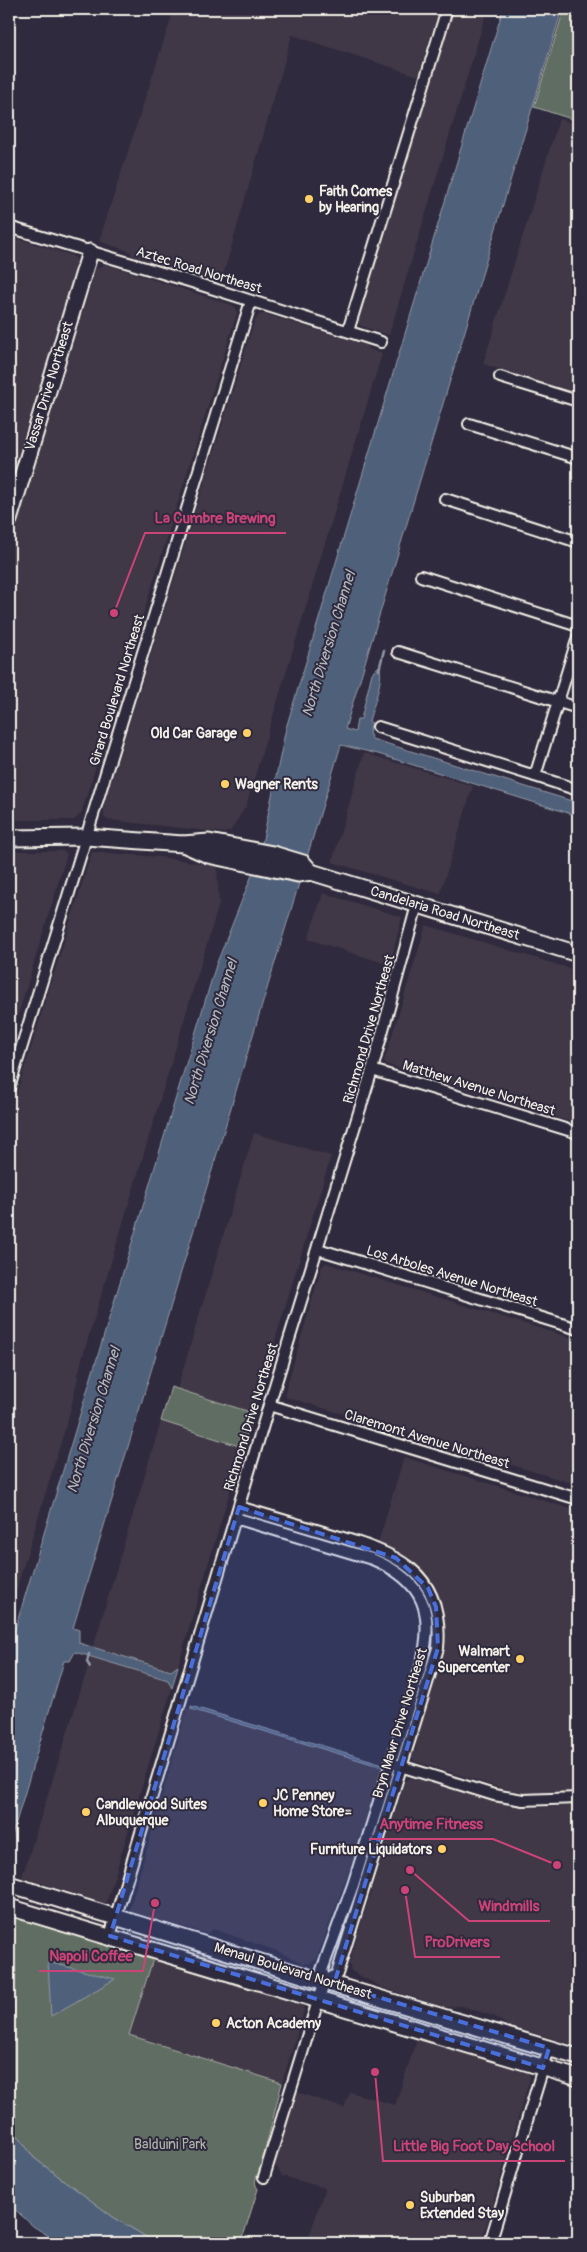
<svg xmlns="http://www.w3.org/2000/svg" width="587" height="2252" viewBox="0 0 587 2252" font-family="Pangolin,sans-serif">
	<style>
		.built { fill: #413746 }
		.green { fill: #616d62; stroke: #aaafa5 }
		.water { fill: #50607a; stroke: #929aa6 }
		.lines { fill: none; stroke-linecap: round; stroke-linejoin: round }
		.stream { stroke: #929aa6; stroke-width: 2.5 }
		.street-casing { stroke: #f4f1e8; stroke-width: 14 }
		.secondary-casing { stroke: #f4f1e8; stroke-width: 19 }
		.street { stroke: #2f2a3d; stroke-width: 10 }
		.secondary { stroke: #2f2a3d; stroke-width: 15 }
		.marked { fill: #486fdb; fill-opacity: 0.2; stroke: #486fdb; stroke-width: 4; stroke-dasharray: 10 6; stroke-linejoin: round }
		.poi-dot { fill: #ffd166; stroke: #2f2a3d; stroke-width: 2 }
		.labels { text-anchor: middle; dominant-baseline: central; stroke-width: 4; stroke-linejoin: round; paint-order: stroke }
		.poi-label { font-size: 14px; font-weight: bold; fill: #f4f1e8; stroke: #2f2a3d; text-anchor: start }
		.street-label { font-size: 14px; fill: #f4f1e8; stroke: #2f2a3d }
		.park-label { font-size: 14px; fill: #b2b6ac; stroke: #2f2a3d }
		.water-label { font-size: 15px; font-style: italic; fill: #b2b7bc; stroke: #2f2a3d }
		.leader { fill: none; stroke: #cc4377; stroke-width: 2 }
		.callout-dot { fill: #cc4377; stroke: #2f2a3d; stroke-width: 2 }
		.callout-label { font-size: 15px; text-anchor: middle; font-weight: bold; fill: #cc4377; stroke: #2f2a3d; stroke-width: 4; stroke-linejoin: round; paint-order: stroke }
	</style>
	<rect width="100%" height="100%" fill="#2f2a3d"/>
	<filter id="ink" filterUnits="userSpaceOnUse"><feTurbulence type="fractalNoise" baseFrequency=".02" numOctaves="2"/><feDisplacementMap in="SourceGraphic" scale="10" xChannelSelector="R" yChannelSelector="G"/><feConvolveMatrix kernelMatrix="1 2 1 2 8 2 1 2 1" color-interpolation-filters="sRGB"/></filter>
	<g filter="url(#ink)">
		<g class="built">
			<path d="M174,9H439L418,76L292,35L221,283L131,255V252L99,241Z"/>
			<path d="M451,9H482L487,11L389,335L361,326L356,319Z"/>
			<path d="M559,119L578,125V393L483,364Z"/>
			<path d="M9,236L71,255L76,259L77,264L9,484Z"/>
			<path d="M105,264L232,305L236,308L237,313L81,814L74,820H9V552L96,269Z"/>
			<path d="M264,314L367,345L369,349L382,354L246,806L230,832L228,830L226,833L108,820L104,818V805L254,322L259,315Z"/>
			<path d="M364,753L473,786L440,894L332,862Z"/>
			<path d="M9,851H63L67,854L9,1045Z"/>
			<path d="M92,852L160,857L217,866L219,904L82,1359L70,1412L9,1614V1118Z"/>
			<path d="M323,893L402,917L390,965L308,939Z"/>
			<path d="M426,925L578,971V1124L386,1064L384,1061Z"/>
			<path d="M254,1133L331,1156L253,1413L177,1389Z"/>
			<path d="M326,1263L578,1340V1485L286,1397L285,1392L322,1266Z"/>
			<path d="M161,1421L239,1446V1454H241L178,1666L171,1671L93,1647Z"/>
			<path d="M404,1457L578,1511V1791L533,1794L501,1788L414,1761L411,1754L412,1750L416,1751L417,1738L443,1648L445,1629L443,1607L435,1589L426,1575L410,1558L378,1543Z"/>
			<path d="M91,1657L168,1680L172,1688L106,1904L22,1877Z"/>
			<path d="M187,1708L382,1767L351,1865L316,1960L311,1963L304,1964L277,1951L213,1929L208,1934L129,1911Z"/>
			<path d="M412,1777L499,1803L536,1808L578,1805V2046L509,2026L493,2016L462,2006L444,2007L381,1987L351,1971L349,1963L405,1781Z"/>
			<path d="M153,1959L300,2003L303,2006L304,2011L282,2083L129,2035Z"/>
			<path d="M417,2039L529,2074L530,2078L481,2243H307L325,2188L282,2176L275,2165L297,2092L344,2108L350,2092L395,2105Z"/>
		</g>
		<g class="green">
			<path d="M564,9H578V121L534,107Z"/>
			<path d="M171,1387L253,1413L241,1454L238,1452L239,1446L161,1421Z"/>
			<path d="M9,1916L153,1959L129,2035L282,2083L260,2170C256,2177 253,2182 258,2189L241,2243H156L113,2217L34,2158L9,2123Z"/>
		</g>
		<g class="water">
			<path d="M503,9H562L345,729L355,732L357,719H361L372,673L379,666C385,678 372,708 369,722L372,723L369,733L372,739L578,803V816L378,754L341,745L73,1628L79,1630V1643L171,1671L178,1666L172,1688L168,1680L75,1652L70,1661H64L9,1846V1649L216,965L252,875L263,839L286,728Z"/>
			<path d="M191,1706L383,1764L382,1767L191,1709Z"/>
			<path d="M48,1962L115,1979L51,2016Z"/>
			<path d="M9,2123L34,2158L113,2217L156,2243H60L33,2226L9,2204Z"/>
		</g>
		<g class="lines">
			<g class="stream">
				<path d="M379,670L384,650"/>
				<path d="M89,1654L87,1662L90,1667"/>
			</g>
			<g class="street-casing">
				<g id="street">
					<path d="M9,227L192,282L381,342"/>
					<path d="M348,331L447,9"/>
					<path d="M500,377L578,401"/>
					<path d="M469,424L578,458"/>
					<path d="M445,499L578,542"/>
					<path d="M421,576L578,626"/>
					<path d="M578,637L535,776L578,790"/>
					<path d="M398,652L578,708"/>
					<path d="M378,727L535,776"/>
					<path d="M372,1070L578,1133"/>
					<path d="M9,1088L251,301"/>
					<path d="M318,1249L578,1329"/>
					<path d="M269,1405L578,1499"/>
					<path d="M239,1507C269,1516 300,1525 330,1534C394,1553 445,1569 438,1648L337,1974L325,1982L318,2001L264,2177"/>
					<path d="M235,1518L372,1559C425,1581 435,1613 421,1666L353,1885L322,1970L325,1982"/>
					<path d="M397,1765L494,1795L523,1800L578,1798"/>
					<path d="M110,1936L269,1405L372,1070L417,905"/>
					<path d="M490,2243L549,2048"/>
				</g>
			</g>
			<g class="secondary-casing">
				<g id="secondary">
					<path d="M9,520L90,252"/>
					<path d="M9,838L86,837L183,844L209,842L273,854L303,863L311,872"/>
					<path d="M183,844L208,855L298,874L311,872L578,954"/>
					<path d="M9,1884L325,1982L578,2057"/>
					<path d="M9,1907L578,2078"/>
				</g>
			</g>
			<use href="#street" class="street"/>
			<use href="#secondary" class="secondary"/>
		</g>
	</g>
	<path class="marked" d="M239,1507L396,1558L428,1588L436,1607L438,1648L334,1984L549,2048L543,2068L110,1936Z"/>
	<g class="poi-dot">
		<circle cx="309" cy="199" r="5"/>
		<circle cx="247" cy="733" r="5"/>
		<circle cx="225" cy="784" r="5"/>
		<circle cx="520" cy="1659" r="5"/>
		<circle cx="263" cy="1803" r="5"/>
		<circle cx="86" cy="1812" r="5"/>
		<circle cx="442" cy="1849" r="5"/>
		<circle cx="216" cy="2023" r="5"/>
		<circle cx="410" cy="2205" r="5"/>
	</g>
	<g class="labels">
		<g class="poi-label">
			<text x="319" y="191">Faith Comes<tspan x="319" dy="16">by Hearing</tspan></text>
			<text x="237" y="733" text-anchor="end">Old Car Garage</text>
			<text x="235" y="784">Wagner Rents</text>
			<text x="510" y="1651" text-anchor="end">Walmart<tspan x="510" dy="16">Supercenter</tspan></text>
			<text x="273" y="1795">JC Penney<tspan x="273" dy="16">Home Store=</tspan></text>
			<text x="96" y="1804">Candlewood Suites<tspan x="96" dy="16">Albuquerque</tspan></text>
			<text x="432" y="1849" text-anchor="end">Furniture Liquidators</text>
			<text x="226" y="2023">Acton Academy</text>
			<text x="420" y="2197">Suburban<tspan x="420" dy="16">Extended Stay</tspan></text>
		</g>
		<g class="street-label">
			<text transform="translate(199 270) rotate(17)">Aztec Road Northeast</text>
			<text transform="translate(49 386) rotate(-73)">Vassar Drive Northeast</text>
			<text transform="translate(117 690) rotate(-73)">Girard Boulevard Northeast</text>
			<text transform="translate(445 913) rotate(17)">Candelaria Road Northeast</text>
			<text transform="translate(369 1029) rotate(-74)">Richmond Drive Northeast</text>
			<text transform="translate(479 1088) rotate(17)">Matthew Avenue Northeast</text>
			<text transform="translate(452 1276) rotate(17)">Los Arboles Avenue Northeast</text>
			<text transform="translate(251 1417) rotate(-73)">Richmond Drive Northeast</text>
			<text transform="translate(427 1439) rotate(17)">Claremont Avenue Northeast</text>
			<text transform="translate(400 1723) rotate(-73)">Bryn Mawr Drive Northeast</text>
			<text transform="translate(293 1971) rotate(17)">Menaul Boulevard Northeast</text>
		</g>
		<g class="park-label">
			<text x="170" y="2144">Balduini Park</text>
		</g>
		<g class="water-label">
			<text transform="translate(329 644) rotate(-73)">North Diversion Channel</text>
			<text transform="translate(211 1032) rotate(-73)">North Diversion Channel</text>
			<text transform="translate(94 1420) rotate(-73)">North Diversion Channel</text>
		</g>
	</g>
	<path class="leader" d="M114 613L145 533H286M557 1865L493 1839H369M410 1870L469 1921H550M405 1890L415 1957H500M155 1903L143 1971H39M375 2072L383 2161H565"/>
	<g class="callout-dot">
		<circle cx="114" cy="613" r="5"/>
		<circle cx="557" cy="1865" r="5"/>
		<circle cx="410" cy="1870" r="5"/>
		<circle cx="405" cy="1890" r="5"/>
		<circle cx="155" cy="1903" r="5"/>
		<circle cx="375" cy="2072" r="5"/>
	</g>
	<g class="callout-label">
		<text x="215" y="523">La Cumbre Brewing</text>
		<text x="431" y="1829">Anytime Fitness</text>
		<text x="509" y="1911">Windmills</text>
		<text x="457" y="1947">ProDrivers</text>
		<text x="91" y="1961">Napoli Coffee</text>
		<text x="474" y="2151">Little Big Foot Day School</text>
	</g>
	<rect width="587" height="2252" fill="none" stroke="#2f2a3d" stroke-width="30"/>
	<rect x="15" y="15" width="557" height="2222" fill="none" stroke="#f4f1e8" stroke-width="2" filter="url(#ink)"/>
</svg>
